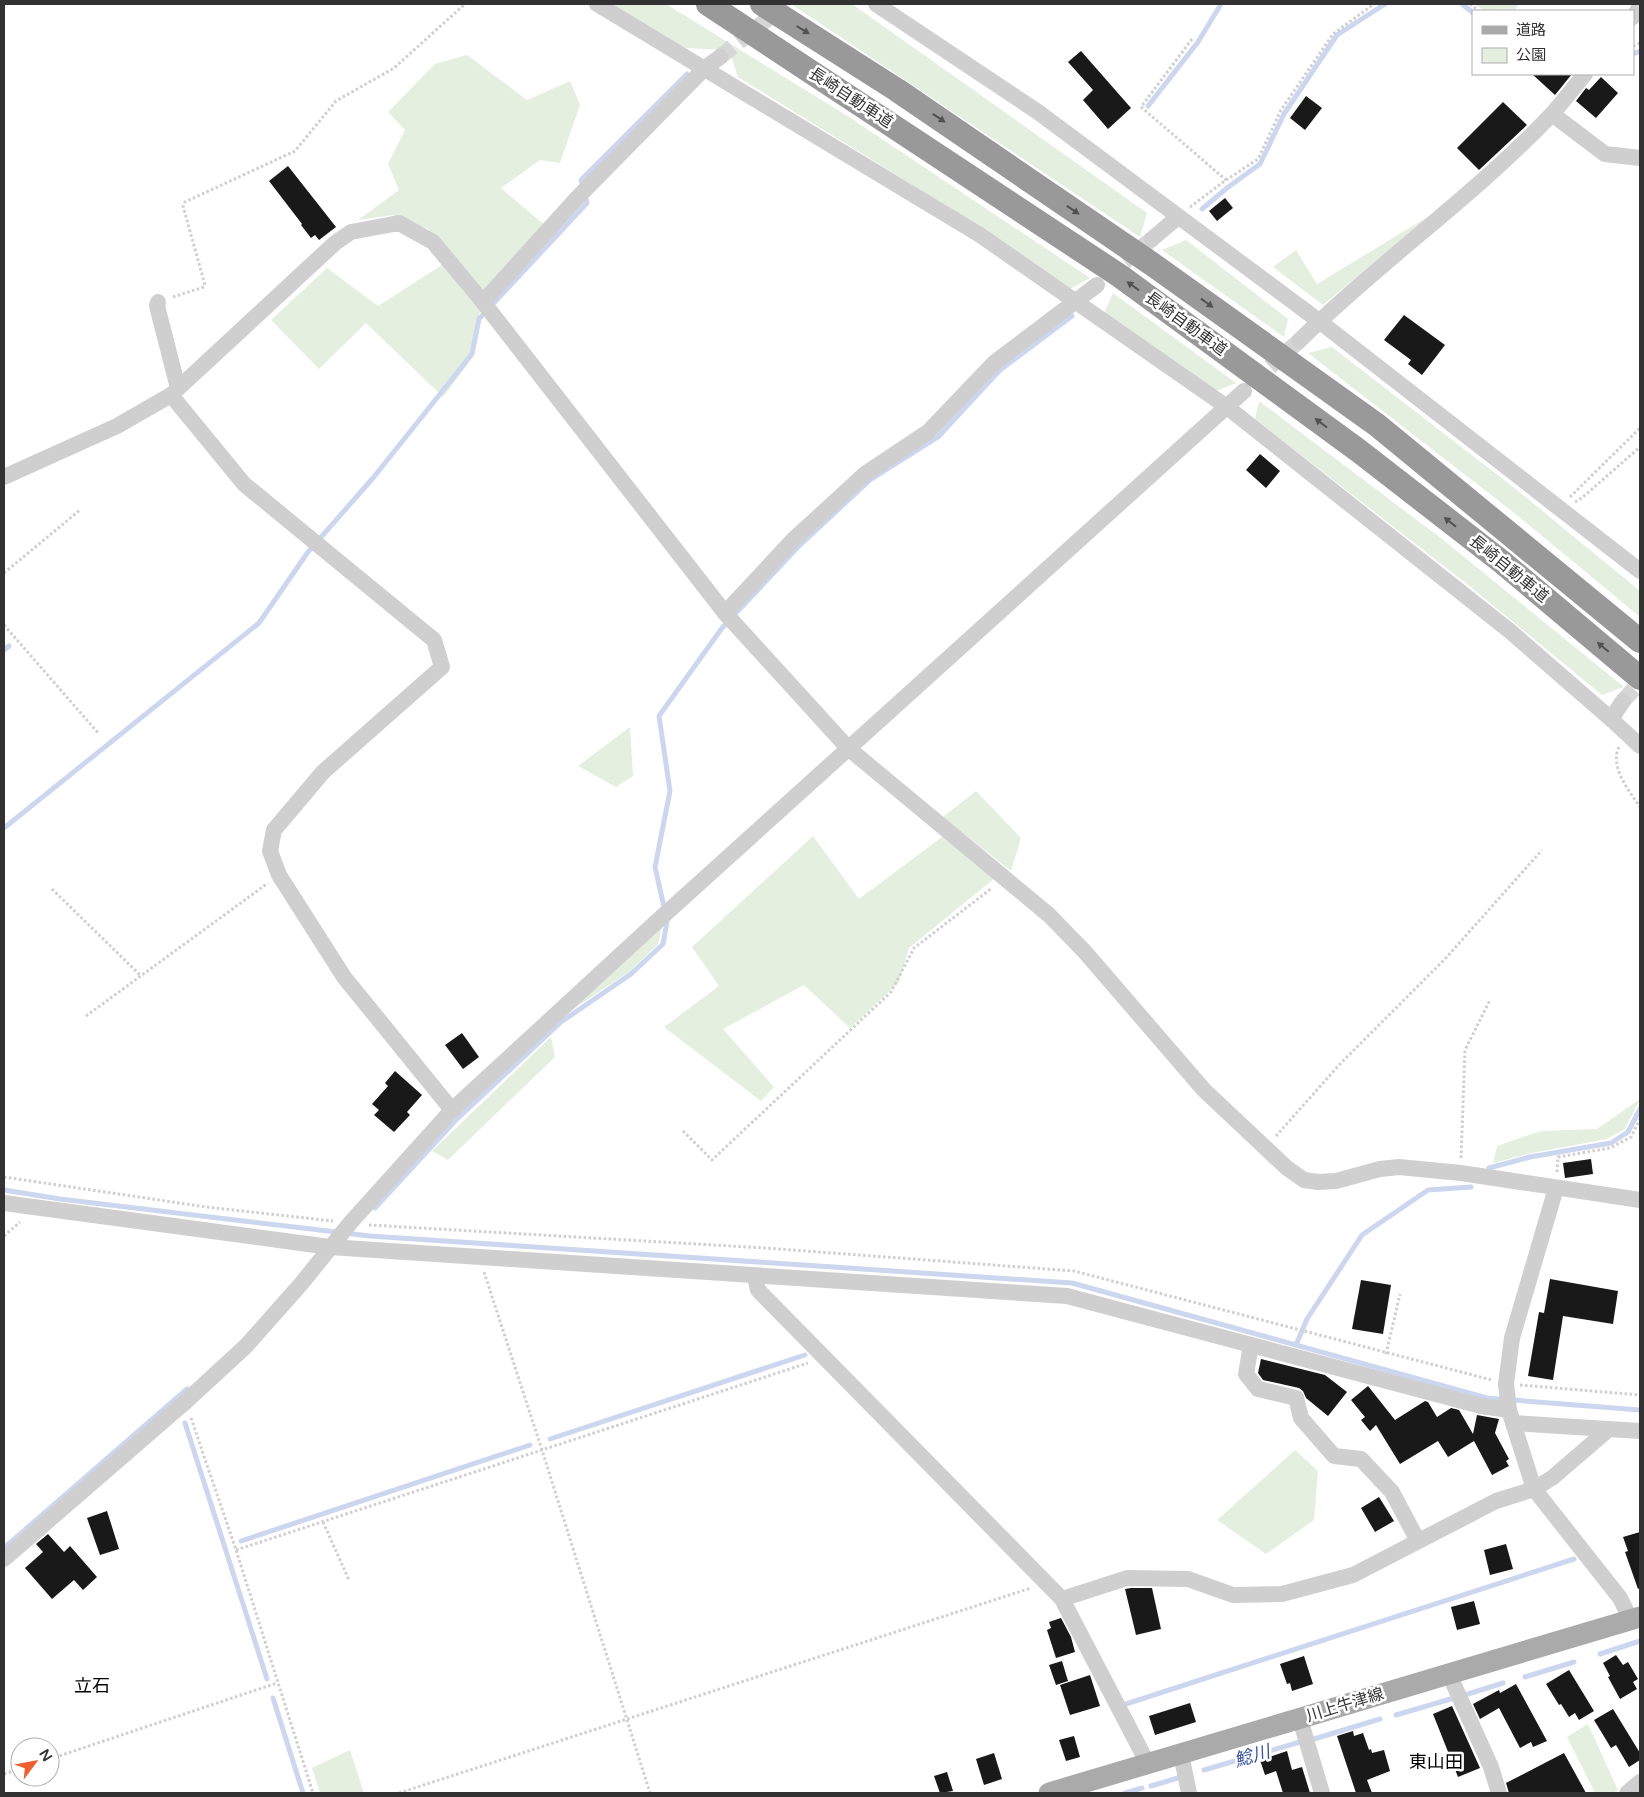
<svg xmlns="http://www.w3.org/2000/svg" width="1644" height="1797" viewBox="0 0 1644 1797" font-family="'Varela Round','Noto Sans JP',sans-serif">
	<style>
		.green { fill: #e4efe0 }
		.lines { fill: none; stroke-linecap: round; stroke-linejoin: round }
		.stream { stroke: #ccd6ef; stroke-width: 5 }
		.building { fill: #191919 }
		.minor-tunnel { stroke: #d6d6d6; stroke-width: 16; stroke-dasharray: 16 8; stroke-linecap: butt }
		.path { stroke: #cfcfcf; stroke-width: 3; stroke-dasharray: 2.5 2.5; stroke-linecap: butt }
		.minor { stroke: #cfcfcf; stroke-width: 16 }
		.major { stroke: #aaa; stroke-width: 21 }
		.highway { stroke: #999; stroke-width: 24 }
		.oneway { fill: #515151 }
		.labels { text-anchor: middle; dominant-baseline: central; stroke-width: 5; stroke-linejoin: round; paint-order: stroke }
		.street-label { font-size: 16px; fill: #323232; stroke: #fff }
		.neighbourhood-label { font-size: 18px; fill: #000; stroke: #fff }
		.water-label { font-size: 18px; font-style: italic; fill: #3a569a; stroke: #fff }
	</style>
	<rect width="100%" height="100%" fill="#fff"/>
	<g class="green">
		<path d="M611,4H666L849,117L1090,278L1070,289L953,210L738,77L729,50L685,48Z"/>
		<path d="M791,4H852L1147,213L1140,237Z"/>
		<path d="M1474,4H1518L1515,11H1485Z"/>
		<path d="M467,55L527,100L570,81L580,105L560,163L540,160L501,188L547,227L483,293L428,229L393,215L358,220L399,190L388,164L405,130L388,112L435,64Z"/>
		<path d="M1429,216L1323,305L1273,267L1296,250L1317,284Z"/>
		<path d="M1186,240L1288,319L1284,337L1162,250Z"/>
		<path d="M442,265L480,311L468,364L443,397L366,323L319,369L271,320L327,268L378,306Z"/>
		<path d="M1113,293L1236,383L1216,391L1104,313Z"/>
		<path d="M1332,347L1517,490L1640,591V617L1513,512L1308,353Z"/>
		<path d="M1259,401L1442,539L1624,687L1602,695L1467,584L1255,419Z"/>
		<path d="M630,727L633,776L616,787L578,766Z"/>
		<path d="M976,791L1021,838L1011,871L943,817Z"/>
		<path d="M813,836L859,899L942,837L995,878L909,948L899,982L850,1028L804,985L723,1029L774,1087L761,1101L664,1027L719,986L692,947Z"/>
		<path d="M662,926L658,944L629,972L567,1013Z"/>
		<path d="M551,1037L555,1057L448,1160L432,1151Z"/>
		<path d="M1640,1099L1625,1129L1607,1139L1527,1154L1493,1163L1497,1146L1541,1131L1597,1129Z"/>
		<path d="M1295,1450L1318,1471L1314,1520L1266,1554L1217,1520Z"/>
		<path d="M1588,1724L1618,1790L1613,1793H1595L1567,1737Z"/>
		<path d="M350,1750L364,1793H320L312,1768Z"/>
	</g>
	<g class="lines">
		<g class="stream">
			<path d="M1462,4L1473,13"/>
			<path d="M1633,54L1640,51"/>
			<path d="M1148,106L1198,42L1221,4"/>
			<path d="M583,187L581,180L687,74"/>
			<path d="M1202,209L1227,188L1260,164L1284,114L1337,35L1385,4"/>
			<path d="M4,650L9,646"/>
			<path d="M4,828L259,623L308,552L373,478L472,354L479,319L587,203L585,195"/>
			<path d="M664,907L655,867L670,791L659,716L722,628L798,547L870,480L938,437L1000,370L1072,316"/>
			<path d="M1489,1168L1530,1157L1611,1143L1628,1132L1640,1109"/>
			<path d="M4,1190L60,1199L370,1236L1072,1283L1487,1398L1640,1410"/>
			<path d="M375,1208L456,1120L561,1022L631,974L663,944L667,922"/>
			<path d="M1296,1345L1307,1319L1362,1235L1428,1190L1471,1187"/>
			<path d="M185,1423L267,1679"/>
			<path d="M550,1439L805,1355"/>
			<path d="M241,1541L530,1445"/>
			<path d="M4,1548L187,1389"/>
			<path d="M1600,1654L1640,1641"/>
			<path d="M1525,1677L1574,1662"/>
			<path d="M1468,1694L1503,1683"/>
			<path d="M273,1698L303,1793"/>
			<path d="M1126,1704L1574,1559"/>
			<path d="M1396,1715L1454,1698"/>
			<path d="M1314,1739L1380,1719"/>
			<path d="M1204,1770L1300,1742"/>
			<path d="M1151,1786L1181,1777"/>
			<path d="M1125,1793L1142,1788"/>
		</g>
	</g>
	<g class="building">
		<path d="M1081,51L1131,108L1108,129L1083,100L1093,90L1068,62Z"/>
		<path d="M1532,74H1572L1555,95Z"/>
		<path d="M1601,77L1618,93L1596,118L1576,101L1586,88L1589,90Z"/>
		<path d="M1306,96L1322,108L1305,130L1290,118Z"/>
		<path d="M1503,102L1527,125L1479,170L1457,148Z"/>
		<path d="M288,166L336,227L319,240L315,235L311,238L301,225L302,224L269,181Z"/>
		<path d="M1225,198L1233,208L1217,221L1209,211Z"/>
		<path d="M1404,315L1445,345L1422,375L1408,364L1411,360L1384,340Z"/>
		<path d="M1260,454L1280,471L1266,488L1246,470Z"/>
		<path d="M462,1033L479,1057L463,1069L445,1045Z"/>
		<path d="M395,1071L422,1095L407,1112L410,1115L394,1132L374,1115L379,1110L372,1104L388,1086L385,1083Z"/>
		<path d="M1591,1159L1593,1174L1565,1178L1563,1163Z"/>
		<path d="M1550,1279L1618,1291L1613,1324L1563,1316L1553,1380L1528,1376L1539,1312L1544,1313Z"/>
		<path d="M1361,1280L1391,1285L1383,1334L1352,1329Z"/>
		<path d="M1261,1359L1325,1375L1347,1392L1328,1416L1306,1398L1303,1391L1299,1388L1263,1380L1258,1373Z"/>
		<path d="M1368,1386L1395,1420L1425,1401L1428,1402L1437,1417L1451,1408L1459,1410L1473,1434L1477,1415L1499,1419L1495,1433L1509,1459L1506,1461L1509,1466L1492,1475L1474,1441L1448,1457L1438,1441L1400,1464L1376,1425L1370,1431L1361,1420L1365,1417L1351,1400Z"/>
		<path d="M1379,1497L1394,1521L1375,1532L1361,1508Z"/>
		<path d="M107,1511L119,1549L100,1555L87,1518Z"/>
		<path d="M1640,1532V1588L1638,1589L1625,1552L1628,1551L1623,1537Z"/>
		<path d="M48,1534L64,1552L70,1546L97,1577L83,1590L74,1580L52,1599L25,1568L43,1552L36,1544Z"/>
		<path d="M1506,1544L1513,1569L1490,1575L1484,1550Z"/>
		<path d="M1131,1588H1152L1161,1629L1136,1635L1125,1589Z"/>
		<path d="M1474,1601L1480,1624L1457,1630L1451,1607Z"/>
		<path d="M1061,1618L1071,1637L1075,1652L1056,1658L1047,1630L1051,1628L1049,1622Z"/>
		<path d="M1616,1655L1623,1665L1628,1662L1638,1679L1633,1682L1637,1689L1620,1699L1608,1677L1610,1676L1603,1663Z"/>
		<path d="M1304,1656L1313,1684L1292,1691L1290,1683L1287,1684L1280,1664Z"/>
		<path d="M1062,1661L1068,1681L1056,1685L1049,1665Z"/>
		<path d="M1569,1670L1594,1711L1579,1720L1575,1713L1569,1717L1561,1704L1559,1705L1546,1684Z"/>
		<path d="M1090,1675L1100,1706L1070,1715L1060,1685Z"/>
		<path d="M1516,1684L1547,1741L1533,1747L1531,1742L1520,1748L1499,1708L1480,1719L1473,1704L1499,1690L1500,1693Z"/>
		<path d="M1190,1703L1196,1722L1155,1735L1149,1716Z"/>
		<path d="M1452,1706L1480,1768L1458,1777L1433,1714Z"/>
		<path d="M1613,1709L1640,1753V1760L1629,1767L1616,1745L1611,1748L1594,1720Z"/>
		<path d="M1353,1731L1354,1736L1363,1733L1369,1750L1371,1749L1372,1753L1384,1750L1390,1771L1367,1780L1372,1793H1356L1337,1736Z"/>
		<path d="M1074,1736L1080,1757L1066,1761L1059,1740Z"/>
		<path d="M1287,1751L1292,1770L1302,1767L1310,1793H1283L1276,1771L1265,1775L1260,1760Z"/>
		<path d="M994,1753L1002,1779L984,1785L976,1759Z"/>
		<path d="M1564,1753L1586,1793H1509L1506,1783Z"/>
		<path d="M947,1772L953,1791L940,1793L934,1776Z"/>
	</g>
	<g class="lines">
		<g class="minor-tunnel">
			<path d="M720,57L786,4"/>
			<path d="M1106,277L1152,239"/>
			<path d="M1252,383L1299,341"/>
			<path d="M1623,701L1640,682"/>
		</g>
		<g class="path">
			<path d="M1470,4L1479,11"/>
			<path d="M1192,39L1141,107L1226,180"/>
			<path d="M1633,46L1640,43"/>
			<path d="M1190,207L1226,180L1258,159L1281,110L1333,34L1374,4"/>
			<path d="M173,297L204,287L205,285L183,206L185,202L295,151L336,101L394,68L465,4"/>
			<path d="M1570,497L1640,428"/>
			<path d="M1575,502L1583,497L1640,447"/>
			<path d="M4,573L80,510"/>
			<path d="M4,625L99,734"/>
			<path d="M1619,747C1609,767 1630,792 1640,807"/>
			<path d="M52,889L141,976"/>
			<path d="M86,1016L268,883"/>
			<path d="M683,1131L712,1160L891,992L914,948L992,888"/>
			<path d="M1276,1136L1340,1064L1445,959L1542,850"/>
			<path d="M1461,1158L1465,1050L1490,1000"/>
			<path d="M1557,1172L1558,1157L1610,1148L1631,1137L1640,1119"/>
			<path d="M4,1177L206,1207L333,1221"/>
			<path d="M369,1225L765,1248L1074,1271L1492,1380"/>
			<path d="M4,1236L20,1222"/>
			<path d="M484,1272L542,1450L650,1793"/>
			<path d="M1386,1354L1400,1294"/>
			<path d="M1520,1385L1640,1395"/>
			<path d="M191,1418L236,1550L313,1793"/>
			<path d="M323,1522L349,1580"/>
			<path d="M236,1550L808,1363"/>
			<path d="M50,1759L277,1683"/>
			<path d="M4,1774L20,1769"/>
			<path d="M399,1793L1031,1588"/>
		</g>
		<g class="minor">
			<path d="M597,4L980,235L1227,407L1511,632L1611,719L1640,746"/>
			<path d="M876,4L1038,112L1319,321L1640,571"/>
			<path d="M1633,17L1640,7"/>
			<path d="M1552,114L1605,154L1640,158"/>
			<path d="M1152,239L1178,217"/>
			<path d="M158,302L157,306L178,388"/>
			<path d="M483,302L577,198L705,68L720,57"/>
			<path d="M1299,341C1379,262 1473,197 1551,115C1563,102 1574,87 1585,74"/>
			<path d="M171,395L244,484L434,640L442,667L323,772L274,830L270,851L279,875L344,977L452,1110"/>
			<path d="M4,477L117,426L171,395L335,243L351,232L399,223L433,242L483,302L725,613L848,748L1049,915L1085,952L1204,1090L1287,1168L1304,1180L1318,1182L1336,1181L1380,1169L1399,1167L1461,1173L1640,1200"/>
			<path d="M725,613L793,540L865,474L928,432L994,363L1097,285"/>
			<path d="M1611,719L1623,701"/>
			<path d="M1556,1188L1512,1338L1506,1384L1509,1410L1534,1489L1620,1598L1631,1620"/>
			<path d="M4,1203L330,1247L1067,1296L1481,1406L1509,1410"/>
			<path d="M755,1276L758,1290L1062,1599L1148,1764"/>
			<path d="M1251,1345L1246,1374L1258,1389L1296,1398L1301,1418L1334,1456L1361,1459L1392,1492L1418,1541"/>
			<path d="M1513,1423L1640,1431"/>
			<path d="M4,1559L183,1404L246,1346L301,1284L351,1222L452,1110L653,925L1244,391"/>
			<path d="M1062,1599L1127,1578L1188,1579L1233,1595L1282,1594L1353,1575L1496,1501L1534,1489L1552,1478L1609,1429"/>
			<path d="M1449,1674L1491,1767L1499,1793"/>
			<path d="M1300,1719L1322,1793"/>
			<path d="M1181,1754L1189,1793"/>
			<path d="M1627,1793L1640,1782"/>
		</g>
		<path class="major" d="M1049,1793L1640,1617"/>
		<g class="highway">
			<path d="M708,4L1120,276L1359,451L1502,562L1640,678"/>
			<path d="M762,4L897,90L1152,264L1377,425L1640,641"/>
		</g>
	</g>
	<defs><path id="oneway-solid" d="M-6-.8H1V-3.2L6.5 0L1 3.2V.8H-6Z" transform="scale(1.25)"/></defs>
	<g class="oneway">
		<use href="#oneway-solid" transform="translate(803 30) rotate(32)"/>
		<use href="#oneway-solid" transform="translate(939 118) rotate(34)"/>
		<use href="#oneway-solid" transform="translate(1073 210) rotate(34)"/>
		<use href="#oneway-solid" transform="translate(1133 286) rotate(-144)"/>
		<use href="#oneway-solid" transform="translate(1207 303) rotate(36)"/>
		<use href="#oneway-solid" transform="translate(1321 423) rotate(-143)"/>
		<use href="#oneway-solid" transform="translate(1450 522) rotate(-142)"/>
		<use href="#oneway-solid" transform="translate(1603 647) rotate(-140)"/>
	</g>
	<g class="labels">
		<g class="street-label">
			<text transform="translate(851 98) rotate(33)">長崎自動車道</text>
			<text transform="translate(1186 324) rotate(36)">長崎自動車道</text>
			<text transform="translate(1509 569) rotate(39)">長崎自動車道</text>
			<text transform="translate(1345 1705) rotate(-17)">川上牛津線</text>
		</g>
		<g class="neighbourhood-label">
			<text x="92" y="1686">立石</text>
			<text x="1436" y="1762">東山田</text>
		</g>
		<g class="water-label">
			<text transform="translate(1252 1756) rotate(-16)">鯰川</text>
		</g>
	</g>
	<rect width="1644" height="1797" fill="none" stroke="#323232" stroke-width="10"/>
	<rect x="1472" y="10" width="162" height="65" fill="#ffffff" stroke="#adadad"/>
	<rect x="1482" y="26" width="25" height="8" fill="#aaaaaa" stroke="#adadad"/>
	<text x="1516" y="35" font-size="15" fill="#323232">道路</text>
	<rect x="1482" y="48" width="25" height="15" fill="#e4efe0" stroke="#adadad"/>
	<text x="1516" y="60" font-size="15" fill="#323232">公園</text>
	<g transform="translate(35 1762) rotate(58)"><circle r="24" fill="#ffffff" stroke="#adadad"/>
	<path d="M0-4L9 19L0 12L-9 19Z" fill="#ee5e2f"/>
	<text y="-8" font-size="14" font-weight="bold" text-anchor="middle" fill="#323232">N</text>
	</g>
</svg>
